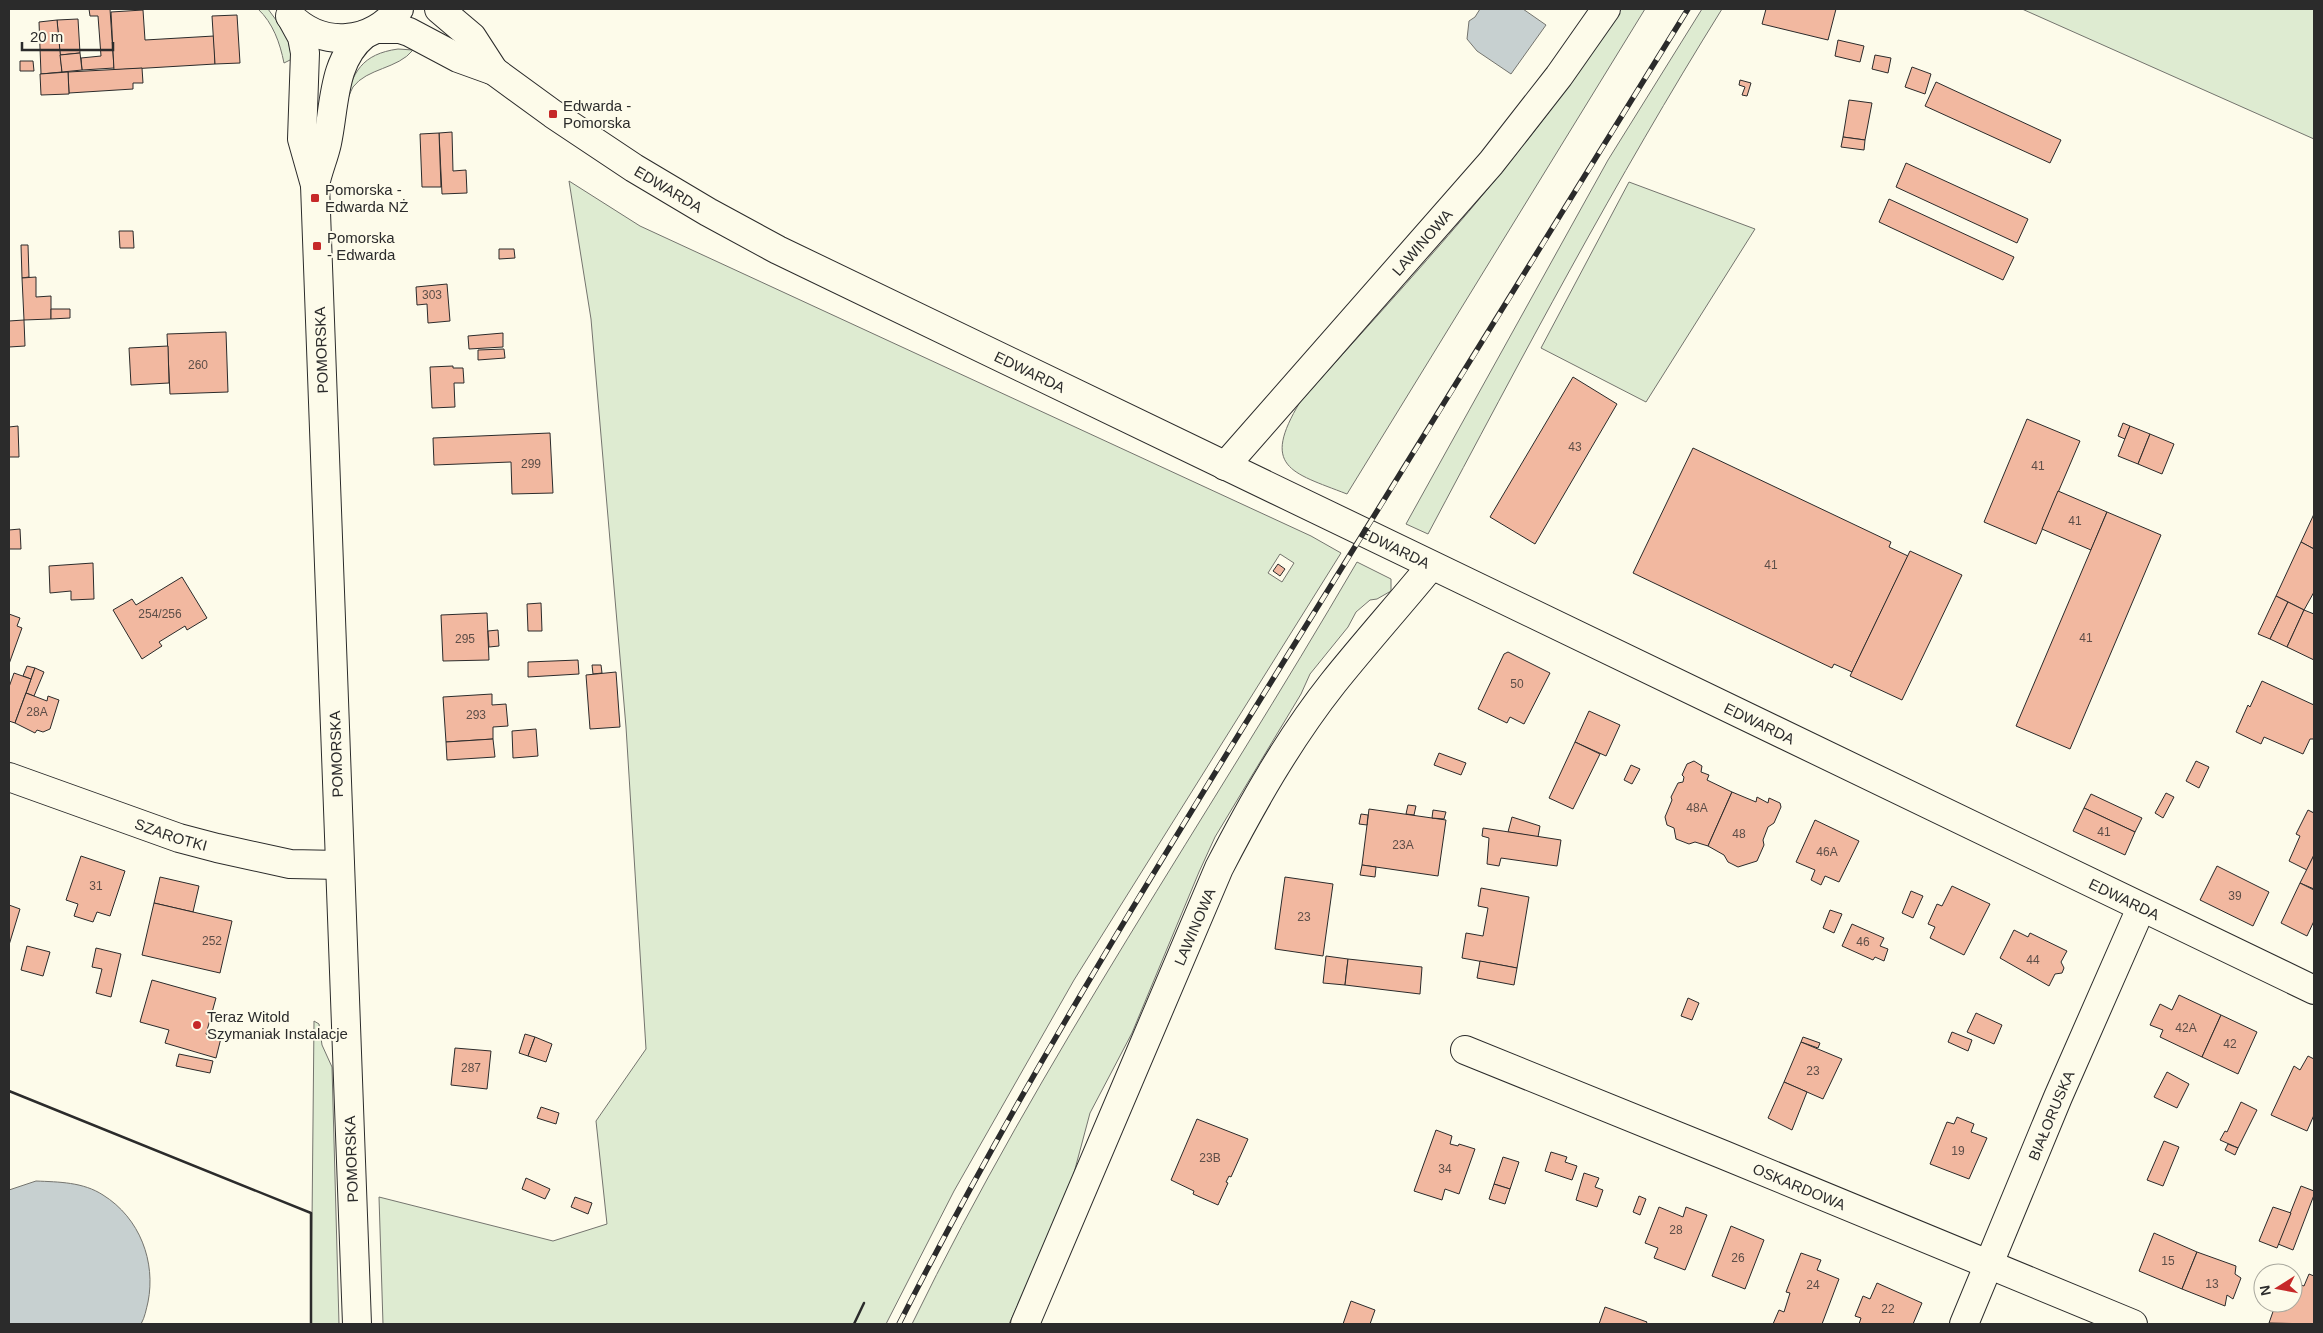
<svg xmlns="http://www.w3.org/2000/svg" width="2323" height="1333" viewBox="0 0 2323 1333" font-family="Helvetica,sans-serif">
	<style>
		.green { fill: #deebd1; stroke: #74746e; fill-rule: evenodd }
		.water { fill: #c7d0d0; stroke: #74746e }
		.building { fill: #f2b8a0; stroke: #2b2b2b }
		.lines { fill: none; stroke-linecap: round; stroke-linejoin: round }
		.minor-casing { stroke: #2b2b2b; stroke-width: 30 }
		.minor { stroke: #fdfbea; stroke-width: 28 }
		.rail-casing { stroke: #2b2b2b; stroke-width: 5.5 }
		.rail { stroke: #fdfbea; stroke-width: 4; stroke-dasharray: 11; stroke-linecap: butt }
		.wall { stroke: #2b2b2b; stroke-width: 2.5 }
		.poi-dot { fill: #c62828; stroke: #fdfbea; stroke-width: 2 }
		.labels { text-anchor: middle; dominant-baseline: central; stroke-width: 4; stroke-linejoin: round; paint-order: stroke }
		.number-label { font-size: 12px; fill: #5d4e48 }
		.poi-label { font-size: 15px; fill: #2b2b2b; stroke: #fdfbea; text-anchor: start }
		.street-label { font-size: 15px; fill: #2b2b2b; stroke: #fdfbea }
	</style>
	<rect width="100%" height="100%" fill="#fdfbea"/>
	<g class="green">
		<path d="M258,9H268L287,35L292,59L284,63C280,43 273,23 258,9Z"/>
		<path d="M1621,9H1645L1347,494C1290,472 1261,467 1300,402C1413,275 1530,152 1621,9Z"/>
		<path d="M1702,9H1722C1616,179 1522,357 1428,534L1406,524L1608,160Z"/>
		<path d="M2022,9H2314V139Z"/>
		<path d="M398,49L413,50C398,69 367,68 353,87C350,92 348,100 345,105C352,72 362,54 398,49Z"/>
		<path d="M569,181L640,226L1311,536L1341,553L1074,980L954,1191L886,1324H383L379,1197L553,1241L607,1224L596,1121L646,1049L626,727L591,319ZM1280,554L1294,563L1282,582L1268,573Z"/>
		<path d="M1629,182L1755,229L1646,402L1541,348Z"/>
		<path d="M1357,562L1391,579V591L1377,599L1370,600L1356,612L1348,627L1310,674L1301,694L1215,837L1199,872L1132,1033L1090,1113L1067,1199L1009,1324H912C1041,1059 1209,816 1357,562Z"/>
		<path d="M314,1021L319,1024L322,1045L332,1067L339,1324H311Z"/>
	</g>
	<g class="water">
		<path d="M1480,9H1523L1546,25L1511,74L1477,51L1467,39L1469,21L1475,17Z"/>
		<path d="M36,1181C59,1182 83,1182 103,1195C140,1218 156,1262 148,1302C146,1310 145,1317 141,1324H9V1190Z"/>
	</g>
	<g class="building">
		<path d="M89,9H110L114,68L82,70L81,58L101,56L98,16H90Z"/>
		<path d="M1766,9H1836L1828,40L1762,24Z"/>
		<path d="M143,10L145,40L214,36L215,64L114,70L111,12Z"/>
		<path d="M237,15L240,63L215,64L212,16Z"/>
		<path d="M78,19L80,53L60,55L57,20Z"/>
		<path d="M57,20L62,72L41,74L39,22Z"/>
		<path d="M1838,40L1864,46L1860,62L1835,56Z"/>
		<path d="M80,53L82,70L62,72L60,55Z"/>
		<path d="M1875,55L1891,58L1888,73L1872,69Z"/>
		<path d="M20,61H33L34,71H20Z"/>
		<path d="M1912,67L1931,74L1925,94L1905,87Z"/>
		<path d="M142,68L143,83H133V89L69,93L68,72Z"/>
		<path d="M68,72L69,94L41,95L40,74Z"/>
		<path d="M1740,80L1751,83L1747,96L1742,95L1745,87L1739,85Z"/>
		<path d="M1936,82L2061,140L2050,163L1925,106Z"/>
		<path d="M1849,100L1872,103L1865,140L1843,137Z"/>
		<path d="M452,132L453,171L466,170L467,193L442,194L439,133Z"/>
		<path d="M439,133L441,187H422L420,134Z"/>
		<path d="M1843,137L1865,140L1864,150L1841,147Z"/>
		<path d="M1906,163L2028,219L2017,243L1896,187Z"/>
		<path d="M1889,199L2014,257L2003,280L1879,222Z"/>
		<path d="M119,231H133L134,248H120Z"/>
		<path d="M21,245H28L29,277L22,278Z"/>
		<path d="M499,249H514L515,258L499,259Z"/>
		<path d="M36,277V297L51,296V319L24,320L22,278Z"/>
		<path d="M447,284L450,321L428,323L427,304L417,305L416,287Z"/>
		<path d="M51,309H70V318L51,319Z"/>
		<path d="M24,320L25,346L9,347V321Z"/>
		<path d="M226,332L228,392L170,394L167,334Z"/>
		<path d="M503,333V347L469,349L468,336Z"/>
		<path d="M168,346L169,383L131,385L129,348Z"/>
		<path d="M504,349L505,358L478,360V350Z"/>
		<path d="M453,366V368H463L464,383H454L455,407L432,408L430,367Z"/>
		<path d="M1573,377L1617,404L1535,544L1490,517Z"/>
		<path d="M2027,419L2080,441L2036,544L1984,522Z"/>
		<path d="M2123,423L2130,426L2125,439L2118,436Z"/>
		<path d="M18,426L19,457H9V427Z"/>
		<path d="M2130,426L2150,434L2138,464L2118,456Z"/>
		<path d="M550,433L553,493L512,494L511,462L434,465L433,438Z"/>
		<path d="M2150,434L2174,444L2162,474L2138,464Z"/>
		<path d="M1693,448L1891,542L1889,547L1908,556L1852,672L1834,664L1832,668L1633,573Z"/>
		<path d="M2058,491L2107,512L2091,550L2042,529Z"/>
		<path d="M2107,512L2161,535L2070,749L2016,726Z"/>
		<path d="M2314,514V549L2301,542Z"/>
		<path d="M20,529L21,549H9V530Z"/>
		<path d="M2301,542L2314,549V592L2304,610L2276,596Z"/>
		<path d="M1910,551L1962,575L1902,700L1850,676Z"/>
		<path d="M93,563L94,599L71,600V591L50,593L49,566Z"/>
		<path d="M1278,564L1285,569L1280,576L1273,571Z"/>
		<path d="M182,577L207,618L187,630L185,626L159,642L162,646L142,659L113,610L132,599L136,605Z"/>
		<path d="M2276,596L2288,602L2270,639L2258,634Z"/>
		<path d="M2288,602L2304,610L2287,647L2270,639Z"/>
		<path d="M541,603L542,631H528L527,604Z"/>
		<path d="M2304,610L2314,614V660L2287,647Z"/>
		<path d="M487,613L489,660L443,661L441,615Z"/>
		<path d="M9,614L20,618L17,626L22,628L9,664Z"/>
		<path d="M498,630L499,646L489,647L488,631Z"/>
		<path d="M1508,652L1550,673L1524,724L1510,717L1507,723L1478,709L1504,654Z"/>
		<path d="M578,660L579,674L528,677V662Z"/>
		<path d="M592,665H601L602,673L593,674Z"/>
		<path d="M27,666L35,668L31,679L23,676Z"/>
		<path d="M35,668L44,672L34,696L26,693Z"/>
		<path d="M616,672L620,727L590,729L586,675Z"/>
		<path d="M14,673L31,679L15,723L9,721V687Z"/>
		<path d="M2262,681L2314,705V739H2310L2303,754L2264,737L2261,744L2236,732L2248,705L2250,707Z"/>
		<path d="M26,693L47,701L48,696L59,700L50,729L43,732L37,730L35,733L15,723Z"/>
		<path d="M492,694V705L506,704L508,726L493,727V739L446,742L443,697Z"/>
		<path d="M1589,711L1620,725L1606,756L1575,742Z"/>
		<path d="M536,729L538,756L513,758L512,731Z"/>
		<path d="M493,739L495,757L447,760L446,742Z"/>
		<path d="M1575,742L1600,754L1573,809L1549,798Z"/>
		<path d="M1439,753L1466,763L1461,775L1434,765Z"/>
		<path d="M1694,761L1702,766L1701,772L1709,775L1707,780L1732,792L1708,846L1695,842L1689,844L1676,839L1674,828L1667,825L1665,817L1672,800L1671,797L1678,783L1683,782L1684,777L1682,775L1687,764Z"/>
		<path d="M2196,761L2209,767L2199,788L2186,781Z"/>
		<path d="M1631,765L1640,769L1632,784L1624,780Z"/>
		<path d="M1732,792L1756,802L1757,797L1768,803L1769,798L1780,803L1781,807L1774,823L1768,827L1763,840L1764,845L1757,861L1738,867L1728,862L1724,855L1708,846Z"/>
		<path d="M2166,793L2174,797L2163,818L2155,813Z"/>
		<path d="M2091,794L2142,818L2135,832L2084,808Z"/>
		<path d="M1408,805L1416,806L1414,815L1406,814Z"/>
		<path d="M2084,808L2135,832L2125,855L2073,831Z"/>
		<path d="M1369,809L1446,820L1438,876L1362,865Z"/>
		<path d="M1433,810L1446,812L1444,819L1432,818Z"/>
		<path d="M2308,810L2314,813V855L2307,870L2289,861L2300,836L2296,834Z"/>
		<path d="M1361,814L1368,815L1367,825L1359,824Z"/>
		<path d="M1512,817L1540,826L1538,837L1508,832Z"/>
		<path d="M1815,820L1859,841L1839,882L1825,876L1821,885L1811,880L1815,870L1796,862Z"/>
		<path d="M1483,828L1561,840L1557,866L1501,858L1499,866L1487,864L1489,838L1482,836Z"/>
		<path d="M2314,855V889L2300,883Z"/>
		<path d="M81,856L125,871L110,916L97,912L93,922L74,916L78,904L66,900Z"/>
		<path d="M1362,865L1376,867L1375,877L1360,875Z"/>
		<path d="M2217,866L2269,892L2253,926L2200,900Z"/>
		<path d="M160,877L199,886L193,912L154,903Z"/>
		<path d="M1285,877L1333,884L1323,956L1275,949Z"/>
		<path d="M2300,883L2314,890V921L2307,936L2281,923Z"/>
		<path d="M1952,886L1990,904L1964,955L1930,938L1935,927L1928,924L1937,904L1942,906Z"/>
		<path d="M1481,888L1529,897L1517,968L1462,958L1466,933L1483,936L1488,908L1478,906Z"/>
		<path d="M1911,891L1923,896L1913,918L1902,913Z"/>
		<path d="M154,903L232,921L220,973L142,955Z"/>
		<path d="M9,905L20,909L9,945Z"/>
		<path d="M1830,910L1842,914L1834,933L1823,928Z"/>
		<path d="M1852,924L1884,938L1880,946L1888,949L1884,961L1875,957L1873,960L1842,946Z"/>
		<path d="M2014,930L2028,937L2030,933L2067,951L2061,962L2064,968L2062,973L2055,974L2049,986L2000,958Z"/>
		<path d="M27,946L50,952L43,976L21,970Z"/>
		<path d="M96,948L121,954L111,997L96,993L102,969L92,967Z"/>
		<path d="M1326,956L1348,959L1345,985L1323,983Z"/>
		<path d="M1348,959L1422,967L1420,994L1345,985Z"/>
		<path d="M1480,961L1517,968L1514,985L1477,978Z"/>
		<path d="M152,980L216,998L206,1034L221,1038L216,1058L165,1043L169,1030L140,1022Z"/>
		<path d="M2179,995L2221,1015L2202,1057L2160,1037L2163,1030L2150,1025L2160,1004L2172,1010Z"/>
		<path d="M1688,998L1699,1003L1692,1020L1681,1016Z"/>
		<path d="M1976,1013L2002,1025L1994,1044L1967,1032Z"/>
		<path d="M2221,1015L2257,1032L2238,1074L2202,1057Z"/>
		<path d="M1952,1032L1972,1040L1968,1051L1948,1042Z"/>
		<path d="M525,1034L535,1037L528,1056L519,1053Z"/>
		<path d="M535,1037L552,1044L546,1062L528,1056Z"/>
		<path d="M1803,1037L1820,1043L1818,1048L1801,1042Z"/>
		<path d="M1801,1042L1842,1059L1823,1099L1784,1082Z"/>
		<path d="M455,1048L491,1051L487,1089L451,1085Z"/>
		<path d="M179,1054L213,1061L210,1073L176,1066Z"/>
		<path d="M2308,1056L2314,1059V1115L2307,1131L2271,1115L2294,1066L2300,1070Z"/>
		<path d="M2167,1072L2189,1084L2177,1108L2154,1097Z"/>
		<path d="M1784,1082L1807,1092L1792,1130L1768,1118Z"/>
		<path d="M2241,1102L2257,1110L2238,1148L2220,1140L2225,1131L2227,1132Z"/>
		<path d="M541,1107L559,1113L556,1124L537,1118Z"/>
		<path d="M1957,1117L1974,1124L1971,1132L1987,1138L1969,1179L1930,1164L1947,1122L1954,1124Z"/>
		<path d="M1197,1119L1248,1139L1231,1177L1229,1176L1226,1182L1228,1183L1218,1205L1193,1194L1194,1191L1171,1180Z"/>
		<path d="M1436,1130L1452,1136L1450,1144L1458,1146L1459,1144L1475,1149L1459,1194L1445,1189L1442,1200L1414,1191Z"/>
		<path d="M2164,1141L2179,1147L2163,1186L2147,1180Z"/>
		<path d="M2228,1144L2238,1148L2235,1155L2225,1150Z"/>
		<path d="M1551,1152L1567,1157L1565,1162L1577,1166L1572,1180L1545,1171Z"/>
		<path d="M1503,1157L1519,1162L1510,1189L1494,1184Z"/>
		<path d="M1584,1173L1599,1178L1595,1187L1603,1190L1597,1207L1576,1200Z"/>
		<path d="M526,1178L550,1189L545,1199L522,1189Z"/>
		<path d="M1494,1184L1510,1189L1505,1204L1489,1199Z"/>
		<path d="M2301,1186L2314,1191V1195L2293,1250L2278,1244Z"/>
		<path d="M1639,1196L1646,1199L1640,1215L1633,1212Z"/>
		<path d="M575,1197L592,1203L588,1214L571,1207Z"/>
		<path d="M1659,1207L1683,1217L1686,1207L1707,1215L1685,1270L1654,1258L1658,1248L1645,1243Z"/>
		<path d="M2273,1207L2291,1213L2277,1248L2259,1241Z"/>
		<path d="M1731,1226L1764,1240L1745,1289L1712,1276Z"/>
		<path d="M2154,1233L2197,1252L2182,1289L2139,1271Z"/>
		<path d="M2197,1252L2236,1266L2235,1274L2241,1278L2233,1299L2227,1295L2225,1306L2182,1289Z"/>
		<path d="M1801,1253L1821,1260L1817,1270L1839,1279L1822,1324H1773L1779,1310L1784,1312L1790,1293L1786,1292Z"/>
		<path d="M2309,1274L2314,1276V1324L2269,1323L2276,1303H2293V1282L2304,1286Z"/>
		<path d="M1877,1283L1922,1303L1913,1324H1859L1861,1318L1855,1316L1863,1296L1870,1299Z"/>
		<path d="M1351,1301L1375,1310L1370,1324H1343Z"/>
		<path d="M1605,1307L1647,1322L1646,1324H1599Z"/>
	</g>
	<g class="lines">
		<g class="minor-casing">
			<g id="minor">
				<path d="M439,9L472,37L494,71"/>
				<path d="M290,16C323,49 371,44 399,9"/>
				<path d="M291,17L302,37L305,53L302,139L315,185"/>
				<path id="s1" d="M379,29H400L409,32L458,58L494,71L553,114L634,168L708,212L778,250L2314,990"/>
				<path id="s2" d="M1225,466L1491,163L1559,76L1606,9"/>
				<path id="s3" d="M9,777L179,838L217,848L290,864L340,865"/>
				<path id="s4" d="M1465,1050L1724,1155L2133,1324"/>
				<path d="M357,1324L315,185C318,170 324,157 327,143C335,106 332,61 364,35"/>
				<path id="s5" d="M1025,1324L1219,868C1252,804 1288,740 1333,683C1365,643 1399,605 1431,566"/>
				<path id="s6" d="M1964,1324L2058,1097L2141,908"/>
			</g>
		</g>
		<use href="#minor" class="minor"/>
		<g class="rail-casing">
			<path id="rail" d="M899,1324C1017,1091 1156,868 1294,645C1426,433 1557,221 1688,9"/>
		</g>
		<use href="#rail" class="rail"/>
		<g class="wall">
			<path d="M9,1091L311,1213V1324"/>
			<path d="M854,1324L864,1303"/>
		</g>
	</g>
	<g class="poi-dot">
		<rect x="548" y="109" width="10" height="10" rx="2.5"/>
		<rect x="310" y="193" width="10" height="10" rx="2.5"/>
		<rect x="312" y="241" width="10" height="10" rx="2.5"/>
		<circle cx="197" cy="1025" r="5"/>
	</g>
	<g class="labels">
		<g class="number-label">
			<text x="432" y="295">303</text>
			<text x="198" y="365">260</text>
			<text x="1575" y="447">43</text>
			<text x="531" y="464">299</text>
			<text x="2038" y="466">41</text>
			<text x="2075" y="521">41</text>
			<text x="1771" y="565">41</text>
			<text x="160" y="614">254/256</text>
			<text x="2086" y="638">41</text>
			<text x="465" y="639">295</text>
			<text x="1517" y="684">50</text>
			<text x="37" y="712">28A</text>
			<text x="476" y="715">293</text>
			<text x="1697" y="808">48A</text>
			<text x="2104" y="832">41</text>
			<text x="1739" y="834">48</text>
			<text x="1403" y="845">23A</text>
			<text x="1827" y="852">46A</text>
			<text x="96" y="886">31</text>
			<text x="2235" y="896">39</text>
			<text x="1304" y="917">23</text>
			<text x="212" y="941">252</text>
			<text x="1863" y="942">46</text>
			<text x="2033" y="960">44</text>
			<text x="2186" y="1028">42A</text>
			<text x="2230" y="1044">42</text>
			<text x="471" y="1068">287</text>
			<text x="1813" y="1071">23</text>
			<text x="1958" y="1151">19</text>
			<text x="1210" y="1158">23B</text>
			<text x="1445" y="1169">34</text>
			<text x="1676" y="1230">28</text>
			<text x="1738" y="1258">26</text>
			<text x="2168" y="1261">15</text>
			<text x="2212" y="1284">13</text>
			<text x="1813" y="1285">24</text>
			<text x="1888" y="1309">22</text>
		</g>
		<g class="poi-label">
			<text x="563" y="105">Edwarda -<tspan x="563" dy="17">Pomorska</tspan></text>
			<text x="325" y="189">Pomorska -<tspan x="325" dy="17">Edwarda NŻ</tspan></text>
			<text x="327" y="237">Pomorska<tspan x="327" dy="17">- Edwarda</tspan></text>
			<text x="207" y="1016">Teraz Witold<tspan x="207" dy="17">Szymaniak Instalacje</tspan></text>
		</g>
		<g class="street-label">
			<text stroke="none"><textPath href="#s1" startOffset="335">EDWARDA</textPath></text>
			<text stroke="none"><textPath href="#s2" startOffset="298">LAWINOWA</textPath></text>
			<text transform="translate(321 350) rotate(-92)">POMORSKA</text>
			<text stroke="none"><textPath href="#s1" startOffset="740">EDWARDA</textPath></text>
			<text stroke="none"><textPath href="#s1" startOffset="1145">EDWARDA</textPath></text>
			<text stroke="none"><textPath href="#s1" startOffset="1550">EDWARDA</textPath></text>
			<text transform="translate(336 754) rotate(-92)">POMORSKA</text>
			<text stroke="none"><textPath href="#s3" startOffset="172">SZAROTKI</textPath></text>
			<text stroke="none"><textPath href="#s1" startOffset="1955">EDWARDA</textPath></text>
			<text stroke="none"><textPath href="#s5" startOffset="432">LAWINOWA</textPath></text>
			<text stroke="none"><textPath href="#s6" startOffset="226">BIAŁORUSKA</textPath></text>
			<text transform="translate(351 1159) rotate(-92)">POMORSKA</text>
			<text stroke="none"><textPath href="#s4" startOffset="361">OSKARDOWA</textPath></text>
		</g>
	</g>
	<rect width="2323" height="1333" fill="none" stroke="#2b2b2b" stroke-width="20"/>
	<g transform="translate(2278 1288) rotate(259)"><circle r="24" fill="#fdfbea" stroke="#a9a89e"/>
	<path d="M0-4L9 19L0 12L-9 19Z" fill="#c62828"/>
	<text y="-8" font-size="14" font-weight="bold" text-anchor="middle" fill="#2b2b2b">N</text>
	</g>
	<path d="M22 42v8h91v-8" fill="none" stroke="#2b2b2b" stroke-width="2.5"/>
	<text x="30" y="42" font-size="15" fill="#2b2b2b" stroke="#fdfbea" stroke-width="4" paint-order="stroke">20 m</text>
</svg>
